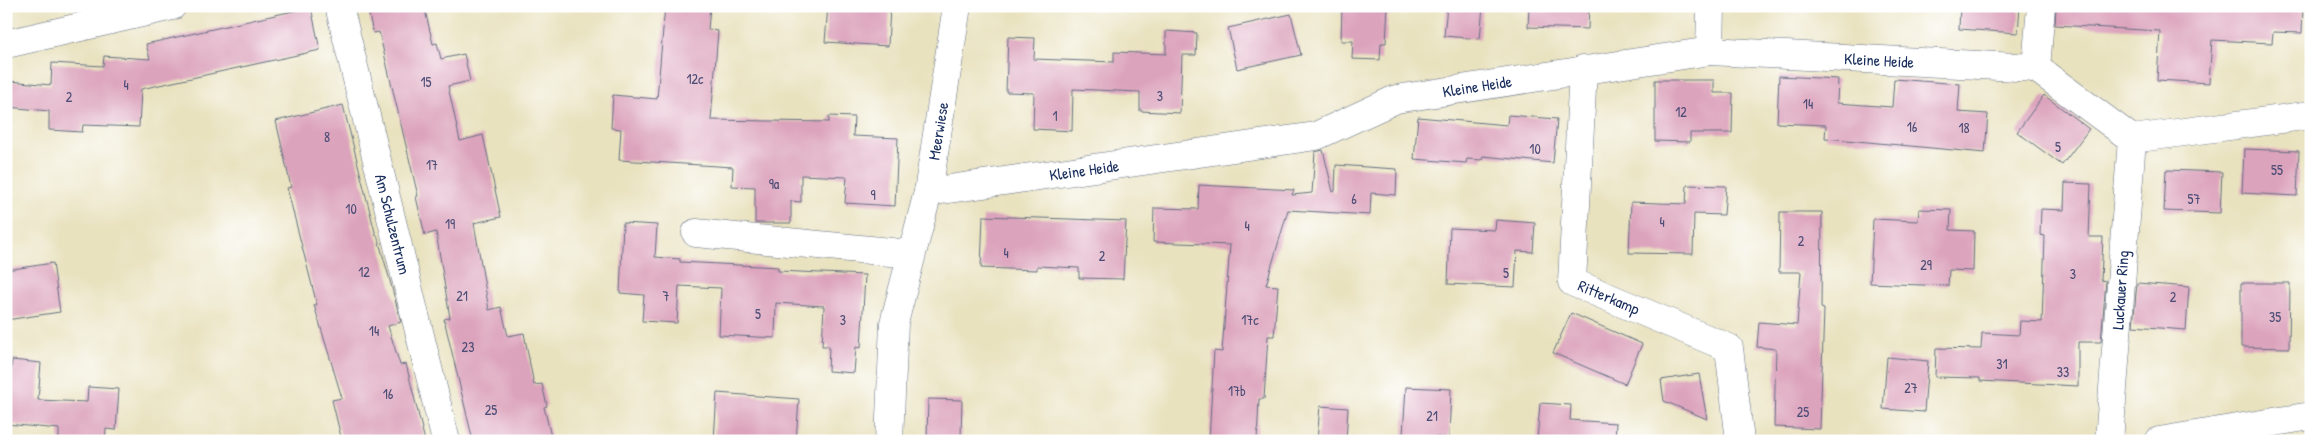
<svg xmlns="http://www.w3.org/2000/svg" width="2317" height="447" viewBox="0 0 2317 447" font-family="'Patrick Hand',sans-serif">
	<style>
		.building { fill: #dca3bc }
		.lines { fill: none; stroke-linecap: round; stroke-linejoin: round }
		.minor-casing { stroke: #636e80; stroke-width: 29 }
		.minor { stroke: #fff; stroke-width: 28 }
		.labels { text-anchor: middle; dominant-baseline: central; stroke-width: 4; stroke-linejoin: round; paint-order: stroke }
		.number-label { font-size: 14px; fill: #4b4c76 }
		.street-label { font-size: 16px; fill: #1b2f5e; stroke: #fff }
	</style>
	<rect width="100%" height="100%" fill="#fff"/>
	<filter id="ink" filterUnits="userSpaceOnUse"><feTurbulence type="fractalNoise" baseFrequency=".02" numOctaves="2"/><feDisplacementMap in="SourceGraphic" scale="10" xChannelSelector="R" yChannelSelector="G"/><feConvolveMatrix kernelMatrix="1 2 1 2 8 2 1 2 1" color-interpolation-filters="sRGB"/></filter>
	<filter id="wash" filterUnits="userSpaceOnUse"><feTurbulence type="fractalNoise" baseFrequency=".0096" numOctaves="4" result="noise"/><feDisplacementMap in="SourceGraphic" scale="20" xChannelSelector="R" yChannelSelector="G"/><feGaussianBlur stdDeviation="1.12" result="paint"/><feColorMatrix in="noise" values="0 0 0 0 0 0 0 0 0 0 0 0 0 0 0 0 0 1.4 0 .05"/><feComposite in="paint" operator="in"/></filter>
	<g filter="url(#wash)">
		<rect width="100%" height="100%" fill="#e9e2bf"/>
		<g id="blocks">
			<g class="building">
				<path d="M367,6H424L433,44L437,43L441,59L464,54L470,81L448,86L460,141L483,135L501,217L474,223L489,310L501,307L508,336L524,333L534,385L542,384L547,406L544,407L552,441H473L444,319L450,318L436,232L425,235L416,197L418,196L379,32L373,33Z"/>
				<path d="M665,6H710L708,30L718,31L711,120L829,122V116L854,117L853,136L898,138L895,206L845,203L847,177L801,175V202L791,201V223H755V187L732,186L733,167L619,160L621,129L611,128L613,95L657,99Z"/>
				<path d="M828,6H890L888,46L825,42Z"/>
				<path d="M1342,6H1388L1386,43H1381L1380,60L1352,59L1353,41H1341Z"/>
				<path d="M1447,6H1483L1480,39L1444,36Z"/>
				<path d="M1529,6H1589L1588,29L1528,27Z"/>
				<path d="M1960,6H2020L2018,33L1959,29Z"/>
				<path d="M2056,6H2303L2302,33L2273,32L2272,43L2212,40L2209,83L2157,80L2160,31L2055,25Z"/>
				<path d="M311,7L320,50L141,89L139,127L83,125L82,132L49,130V111L8,107L10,81L51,85L52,63L103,66L104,56L150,59L146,44Z"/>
				<path d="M1291,14L1301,55L1237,69L1228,28Z"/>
				<path d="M1166,31L1197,33L1196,55H1182L1180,113L1140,111V92L1073,89L1072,131L1033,129L1034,93L1006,92L1008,37L1035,38L1034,59L1114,62V52L1166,54Z"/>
				<path d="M1779,76L1838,79L1837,103L1892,107L1894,79L1960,84L1958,112L1988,114L1985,153L1825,138L1826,125L1777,123Z"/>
				<path d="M1655,80H1714V93H1733L1732,133H1690V142L1655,141Z"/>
				<path d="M2044,95L2089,129L2062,165L2017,132Z"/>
				<path d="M343,105L376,236L377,235L389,277L401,322L388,326L400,365L406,364L425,441H342L332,400L342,398L314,305H317L287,188L291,187L276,121Z"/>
				<path d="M1508,115L1557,119L1553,163L1483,156L1482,160L1467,159L1466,163L1414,159L1418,117L1507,125Z"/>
				<path d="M2244,149L2299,151L2297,196L2242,193Z"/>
				<path d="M1323,150L1333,192L1335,191L1336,165L1397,169L1396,195L1371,193L1370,215L1288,210L1266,285L1278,286L1274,336H1268L1264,399H1259L1257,441H1209L1214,351L1222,352L1230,245L1153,242L1154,208L1198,209L1199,185L1294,190L1292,195L1312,193L1315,152Z"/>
				<path d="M2166,170L2222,172L2220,213L2164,211Z"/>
				<path d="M2065,183L2091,184L2089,237H2103L2101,280L2106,281L2101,342H2078V386L1980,381V378L1935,377L1936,348L1981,349L1982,333L2019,335L2020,321L2042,322L2045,236L2040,235L2041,209L2064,210Z"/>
				<path d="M1687,185L1726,186L1724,215L1694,214L1693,254L1629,253L1631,202L1686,204Z"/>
				<path d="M1919,209L1951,210L1950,230L1974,231L1973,271L1949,270L1948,286L1870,283L1873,219L1918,221Z"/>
				<path d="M1780,212H1822L1821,308L1824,309L1820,429L1774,427L1776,349L1757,347L1759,322L1797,325L1801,272H1779Z"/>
				<path d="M983,216L1126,221L1123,279L1079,278V268L1037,266V270L981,268Z"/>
				<path d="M1496,220L1535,223L1533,252L1517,251L1515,287L1448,284L1450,228L1495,230Z"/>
				<path d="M623,223L657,225L655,257L680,259V262L778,267V271L865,275L861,348L856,347L854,373L828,371L829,346H822L824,306L776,303L775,338L719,335L721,288L679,286L677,323L642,321L644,295L620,293Z"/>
				<path d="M53,263L60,312L6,320V270Z"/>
				<path d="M2137,283L2189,287L2186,330L2133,326Z"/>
				<path d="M2241,283H2290L2289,348L2241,347Z"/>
				<path d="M1571,313L1642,344L1625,384L1553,353Z"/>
				<path d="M1887,357L1928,361L1924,412L1883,409Z"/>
				<path d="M12,360L41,363L38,400L87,402L88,387L119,389L116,430L106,429L105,441H59V429L6,424V381L10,382Z"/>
				<path d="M1699,374L1707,419L1664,401L1661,380Z"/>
				<path d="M1406,387L1451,389L1449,438L1403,435Z"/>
				<path d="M717,393L799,399L796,441L714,440Z"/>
				<path d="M928,399L962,400L961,437L927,436Z"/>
				<path d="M1540,403L1571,405L1570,420L1616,423L1615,441H1537Z"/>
				<path d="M1320,406L1348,408L1346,441H1317Z"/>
			</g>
		</g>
	</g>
	<g filter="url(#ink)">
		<use href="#blocks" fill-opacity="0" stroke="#636e80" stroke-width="1"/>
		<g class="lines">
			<g class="minor-casing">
				<g id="minor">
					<path d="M339,6L446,441"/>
					<path d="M2041,6L2036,68L2132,139L2311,115"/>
					<path d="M6,44L172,6"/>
					<path d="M1710,51L1711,6"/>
					<path d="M1583,69L1572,282L1729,348L1740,441"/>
					<path d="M928,192L1316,136L1396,99L1710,51L2036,68"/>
					<path d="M696,233L911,254"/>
					<path d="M889,441L894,323L928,192L957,6"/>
					<path d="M2109,441L2132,139"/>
					<path d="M2159,441L2311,416"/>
				</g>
			</g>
			<use href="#minor" class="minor"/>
		</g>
	</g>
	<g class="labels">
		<g class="number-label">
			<text x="695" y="78">12c</text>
			<text x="426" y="81">15</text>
			<text x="126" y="84">4</text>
			<text x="1160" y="95">3</text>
			<text x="69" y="96">2</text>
			<text x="1808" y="103">14</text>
			<text x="1681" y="111">12</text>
			<text x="1055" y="115">1</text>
			<text x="1912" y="126">16</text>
			<text x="1964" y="127">18</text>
			<text x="327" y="136">8</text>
			<text x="2058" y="146">5</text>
			<text x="1535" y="148">10</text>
			<text x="432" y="164">17</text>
			<text x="2277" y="169">55</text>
			<text x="774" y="183">9a</text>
			<text x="873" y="194">9</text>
			<text x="1354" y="198">6</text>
			<text x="2194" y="198">57</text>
			<text x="351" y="208">10</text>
			<text x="1662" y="221">4</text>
			<text x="450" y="223">19</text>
			<text x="1247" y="225">4</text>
			<text x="1801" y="240">2</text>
			<text x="1006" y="252">4</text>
			<text x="1102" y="255">2</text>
			<text x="1926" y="264">29</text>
			<text x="364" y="271">12</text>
			<text x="1506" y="272">5</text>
			<text x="2073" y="273">3</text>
			<text x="462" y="295">21</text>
			<text x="666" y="295">7</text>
			<text x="2173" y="296">2</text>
			<text x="758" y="313">5</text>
			<text x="2275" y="316">35</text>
			<text x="843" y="319">3</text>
			<text x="1250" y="319">17c</text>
			<text x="374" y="330">14</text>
			<text x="468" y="346">23</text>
			<text x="2002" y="363">31</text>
			<text x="2063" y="371">33</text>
			<text x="1911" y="387">27</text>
			<text x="1237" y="390">17b</text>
			<text x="388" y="393">16</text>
			<text x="491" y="409">25</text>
			<text x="1803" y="411">25</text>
			<text x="1432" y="415">21</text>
		</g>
		<g class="street-label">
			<text transform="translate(1879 60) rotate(3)">Kleine Heide</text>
			<text transform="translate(1477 86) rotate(-9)">Kleine Heide</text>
			<text transform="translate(938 131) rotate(-81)">Meerwiese</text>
			<text transform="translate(1084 170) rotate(-8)">Kleine Heide</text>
			<text transform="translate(393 224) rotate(76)">Am Schulzentrum</text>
			<text transform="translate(2120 290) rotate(-86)">Luckauer Ring</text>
			<text transform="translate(1609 297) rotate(23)">Ritterkamp</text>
		</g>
	</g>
	<rect width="2317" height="447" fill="none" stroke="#fff" stroke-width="25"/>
</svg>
